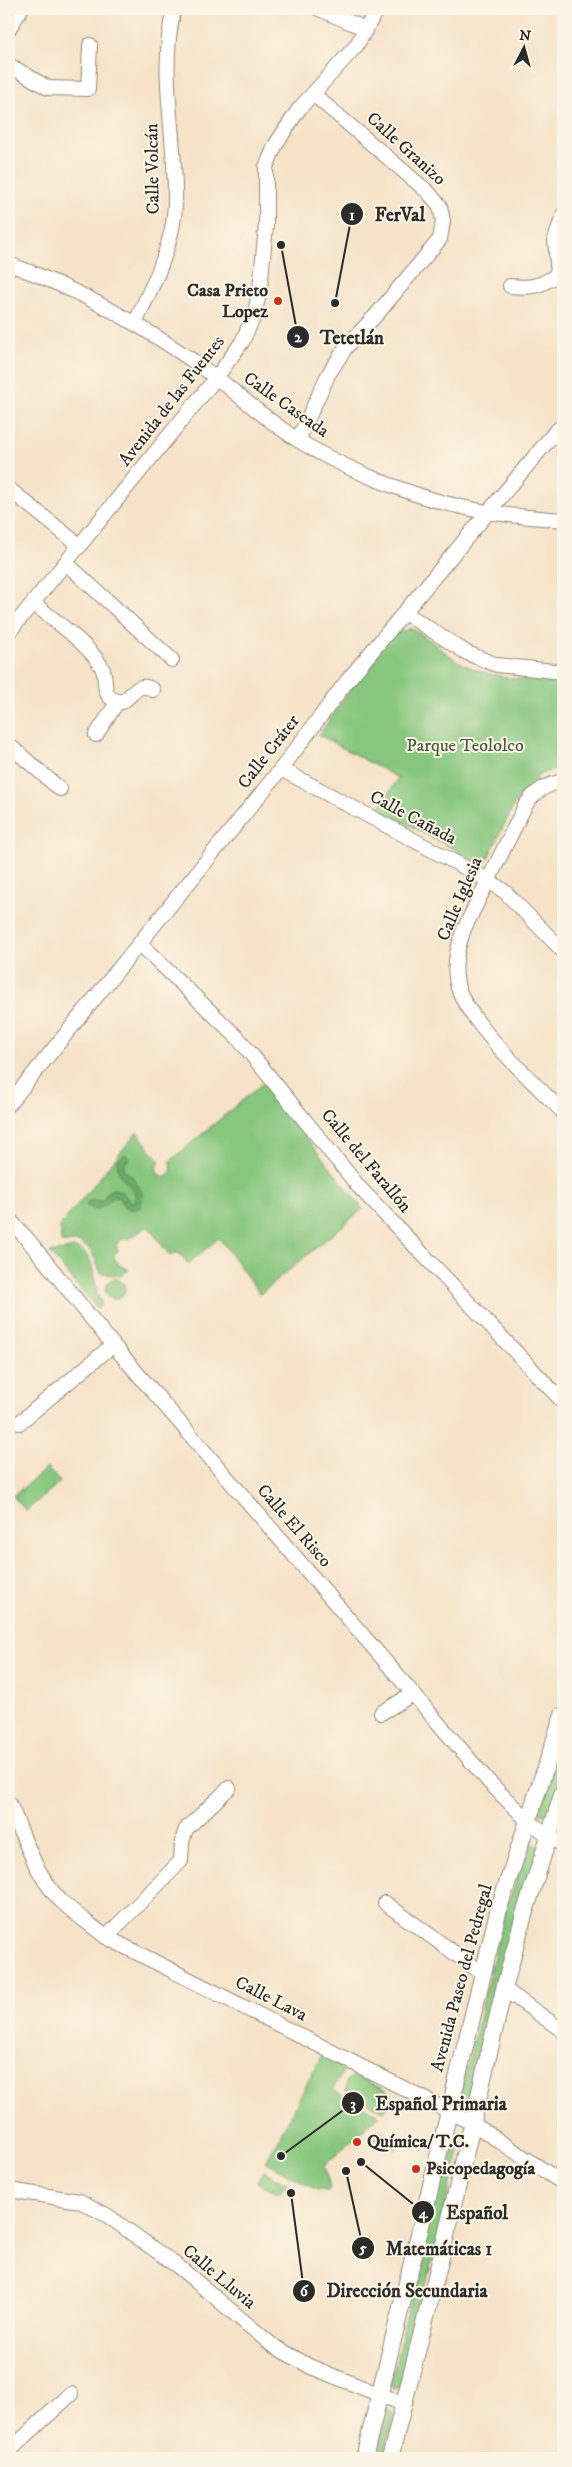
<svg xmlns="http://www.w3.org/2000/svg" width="572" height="2467" viewBox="0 0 572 2467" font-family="'IM FELL DW Pica',serif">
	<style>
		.green { fill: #86c67d; stroke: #587854 }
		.forest { fill: #6cab6c; stroke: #4c6b4c }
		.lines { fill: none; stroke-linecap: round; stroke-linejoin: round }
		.minor-casing { stroke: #90877a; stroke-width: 16 }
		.major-casing { stroke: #90877a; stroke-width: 18 }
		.minor { stroke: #fff; stroke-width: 14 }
		.major { stroke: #fff; stroke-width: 16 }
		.poi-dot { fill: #c8321e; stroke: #fcf5e5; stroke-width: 2 }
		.labels { text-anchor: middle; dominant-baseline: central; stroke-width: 4; stroke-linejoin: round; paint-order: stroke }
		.street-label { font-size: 18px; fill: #2b2b2b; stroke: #fcf5e5 }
		.poi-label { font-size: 18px; font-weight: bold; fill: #2b2b2b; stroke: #fcf5e5; text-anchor: start }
		.park-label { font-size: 18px; fill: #465a44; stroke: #fcf5e5 }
		.leader { fill: none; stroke: #2b2b2b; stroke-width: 2 }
		.callout-dot { fill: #2b2b2b; stroke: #fcf5e5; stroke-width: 2 }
		.mark-label { font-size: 15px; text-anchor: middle; font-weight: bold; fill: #fff }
		.callout-label { font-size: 19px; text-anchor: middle; font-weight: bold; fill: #2b2b2b; stroke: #fcf5e5; stroke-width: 4; stroke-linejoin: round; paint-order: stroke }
	</style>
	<rect width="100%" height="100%" fill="#fcf5e5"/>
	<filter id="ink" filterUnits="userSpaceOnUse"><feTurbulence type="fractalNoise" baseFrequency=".02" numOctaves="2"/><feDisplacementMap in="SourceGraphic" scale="10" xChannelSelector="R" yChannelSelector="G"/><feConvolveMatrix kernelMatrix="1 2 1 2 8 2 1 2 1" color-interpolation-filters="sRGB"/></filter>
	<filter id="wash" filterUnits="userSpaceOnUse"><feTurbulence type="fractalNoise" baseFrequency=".0096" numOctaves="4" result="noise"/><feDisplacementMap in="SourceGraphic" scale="20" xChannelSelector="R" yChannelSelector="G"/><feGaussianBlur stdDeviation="1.12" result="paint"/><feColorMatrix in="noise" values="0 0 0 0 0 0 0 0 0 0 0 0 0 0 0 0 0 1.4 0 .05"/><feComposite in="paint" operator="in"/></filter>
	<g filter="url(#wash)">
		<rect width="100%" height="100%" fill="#f6e3c9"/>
		<g class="green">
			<path d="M411,628C426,636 438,648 452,657C480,678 529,682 563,679V771L552,770L540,774L528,788L515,803L487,860L478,862L379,809L398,778L319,735L357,679L390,636Z"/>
			<path d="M263,1083L363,1209L260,1294L219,1238L188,1264L180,1254L176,1253L170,1256L148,1226L129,1239L120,1240L116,1245L118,1251L114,1253V1258L121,1266L129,1270L121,1276L101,1273L93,1255L88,1248L78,1242L61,1243L60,1226L137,1132L160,1162L156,1168L159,1175L166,1177L172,1170L170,1161Z"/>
			<path d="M74,1248C100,1253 90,1288 102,1304L97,1309L50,1253Z"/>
			<circle cx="115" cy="1289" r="10"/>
			<path d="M47,1468L60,1482L26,1511L13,1496Z"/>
			<path d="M563,1731V1773L548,1815L542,1814L538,1809Z"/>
			<path d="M530,1843L538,1846L471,2098L463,2099L460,2096L505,1911Z"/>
			<path d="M322,2055L345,2067L333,2090L380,2115L324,2166L330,2187L329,2191L317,2190L266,2162Z"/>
			<path d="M355,2075L392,2094C393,2102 390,2108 382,2111L346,2091L347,2081Z"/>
			<path d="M380,2130L400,2140L396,2150L375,2139Z"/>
			<path d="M454,2138L461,2143L401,2386L394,2389L390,2386L448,2139Z"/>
			<path d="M263,2171L287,2183L280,2194L257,2182Z"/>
			<path d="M388,2408L394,2414L384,2458H369L383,2409Z"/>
		</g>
		<path class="forest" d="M125,1154L129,1159L124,1164V1170L134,1179L143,1195L140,1207L136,1209H126L119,1197L115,1196C105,1203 101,1215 86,1205L91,1200L102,1201L108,1191C120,1186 124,1194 130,1202H135C140,1186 115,1182 118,1160Z"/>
	</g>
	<g filter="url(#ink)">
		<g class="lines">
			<g class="minor-casing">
				<g id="minor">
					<path d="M319,9L366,29"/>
					<path d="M9,29L21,9"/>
					<path d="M9,65L48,88L88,89L90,45"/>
					<path d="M9,264C84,291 153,331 217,378C244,399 269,422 298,440C340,467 413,497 462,507C495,515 530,517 563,520"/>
					<path d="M558,274L555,240L563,215"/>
					<path d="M510,286C531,288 540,287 558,274"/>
					<path d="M135,323C152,287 174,244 175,204C177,139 158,73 174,9"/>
					<path d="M298,440L328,375L346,347L377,314L440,239L443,221L440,206L428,192L313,94"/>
					<path d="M9,489L80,546"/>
					<path d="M66,563L172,660"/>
					<path d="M33,603C50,617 95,649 103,670C108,684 99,698 122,702C133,695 139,680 153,690"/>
					<path d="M405,613L467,653L497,665L563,672"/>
					<path d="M9,632L216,378L242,342L254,316L260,290L266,225V167L276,144L299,109L356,46L377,9"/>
					<path d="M96,735L118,701"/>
					<path d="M9,745L60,789"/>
					<path d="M281,769L488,880L505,892L563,951"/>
					<path d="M563,781C546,785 537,790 526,804L464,929C457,949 451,972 460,993C475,1029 534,1083 563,1112"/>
					<path d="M140,944L238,1038L359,1187L563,1402"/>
					<path d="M9,1104L281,769L347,681L556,431L563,426"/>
					<path d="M9,1219L29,1241L113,1345L489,1782L528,1821L563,1845"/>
					<path d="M19,1423L113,1345"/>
					<path d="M381,1713L413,1694"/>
					<path d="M9,1803C24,1836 35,1875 61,1901C75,1914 91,1925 106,1937L472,2123L563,2183"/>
					<path d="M385,1903L482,1973"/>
					<path d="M106,1937L181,1861L182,1842L186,1829L229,1788"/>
					<path d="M504,1989L563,2031"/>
					<path d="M9,2190L80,2201L108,2216L180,2268L272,2345L311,2367L403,2404"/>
					<path d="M9,2451L71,2394"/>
				</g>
			</g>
			<g class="major-casing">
				<g id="major">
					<path d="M364,2458L499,1908L563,1715"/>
					<path d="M390,2458L440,2261L504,1989L523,1918L563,1792"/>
				</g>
			</g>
			<use href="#minor" class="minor"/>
			<use href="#major" class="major"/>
		</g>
	</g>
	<g class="poi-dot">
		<circle cx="278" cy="301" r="5"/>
		<circle cx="357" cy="2142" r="5"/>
		<circle cx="416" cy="2169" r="5"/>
	</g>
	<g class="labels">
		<g class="street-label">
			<text transform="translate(406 149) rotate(42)">Calle Granizo</text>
			<text transform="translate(153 169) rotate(-91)">Calle Volcán</text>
			<text transform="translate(172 401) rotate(-52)">Avenida de las Fuentes</text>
			<text transform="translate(286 405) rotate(35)">Calle Cascada</text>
			<text transform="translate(269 752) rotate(-52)">Calle Cráter</text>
			<text transform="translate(413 818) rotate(28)">Calle Cañada</text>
			<text transform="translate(460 899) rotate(-67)">Calle Iglesia</text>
			<text transform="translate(366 1161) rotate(50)">Calle del Farallón</text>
			<text transform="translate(294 1526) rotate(49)">Calle El Risco</text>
			<text transform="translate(462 1978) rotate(-75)">Avenida Paseo del Pedregal</text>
			<text transform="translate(271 1999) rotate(27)">Calle Lava</text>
			<text transform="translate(219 2277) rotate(40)">Calle Lluvia</text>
		</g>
		<g class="poi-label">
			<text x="268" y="291" text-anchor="end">Casa Prieto<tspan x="268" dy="21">Lopez</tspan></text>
			<text x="367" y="2142">Química/ T.C.</text>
			<text x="426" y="2169">Psicopedagogía</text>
		</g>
		<g class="park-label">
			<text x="465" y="746">Parque Teololco</text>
		</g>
	</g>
	<path class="leader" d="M335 303L352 214M281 245L298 337M281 2156L353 2103M361 2162L423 2212M346 2171L363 2248M291 2193L304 2291"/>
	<g class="callout-dot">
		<circle cx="335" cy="303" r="5"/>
		<circle cx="281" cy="245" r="5"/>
		<circle cx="281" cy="2156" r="5"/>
		<circle cx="361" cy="2162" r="5"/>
		<circle cx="346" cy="2171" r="5"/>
		<circle cx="291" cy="2193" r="5"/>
		<circle cx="352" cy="214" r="12"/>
		<circle cx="298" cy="337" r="12"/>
		<circle cx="353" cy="2103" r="12"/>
		<circle cx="423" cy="2212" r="12"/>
		<circle cx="363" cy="2248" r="12"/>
		<circle cx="304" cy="2291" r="12"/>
	</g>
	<g class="mark-label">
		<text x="352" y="220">1</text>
		<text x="298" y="342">2</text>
		<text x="353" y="2109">3</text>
		<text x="423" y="2218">4</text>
		<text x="363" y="2253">5</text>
		<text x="304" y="2296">6</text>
	</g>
	<g class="callout-label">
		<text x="400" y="221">FerVal</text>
		<text x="352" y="344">Tetetlán</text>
		<text x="441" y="2110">Español Primaria</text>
		<text x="477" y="2219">Español</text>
		<text x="439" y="2255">Matemáticas 1</text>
		<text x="407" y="2297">Dirección Secundaria</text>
	</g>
	<rect width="572" height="2467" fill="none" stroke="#fcf5e5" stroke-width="30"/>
	<g transform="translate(524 48) rotate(6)" stroke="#fcf5e5" stroke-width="4" paint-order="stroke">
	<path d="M0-4L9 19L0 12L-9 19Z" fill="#2b2b2b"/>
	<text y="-8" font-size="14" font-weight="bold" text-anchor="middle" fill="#2b2b2b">N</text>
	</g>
</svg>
